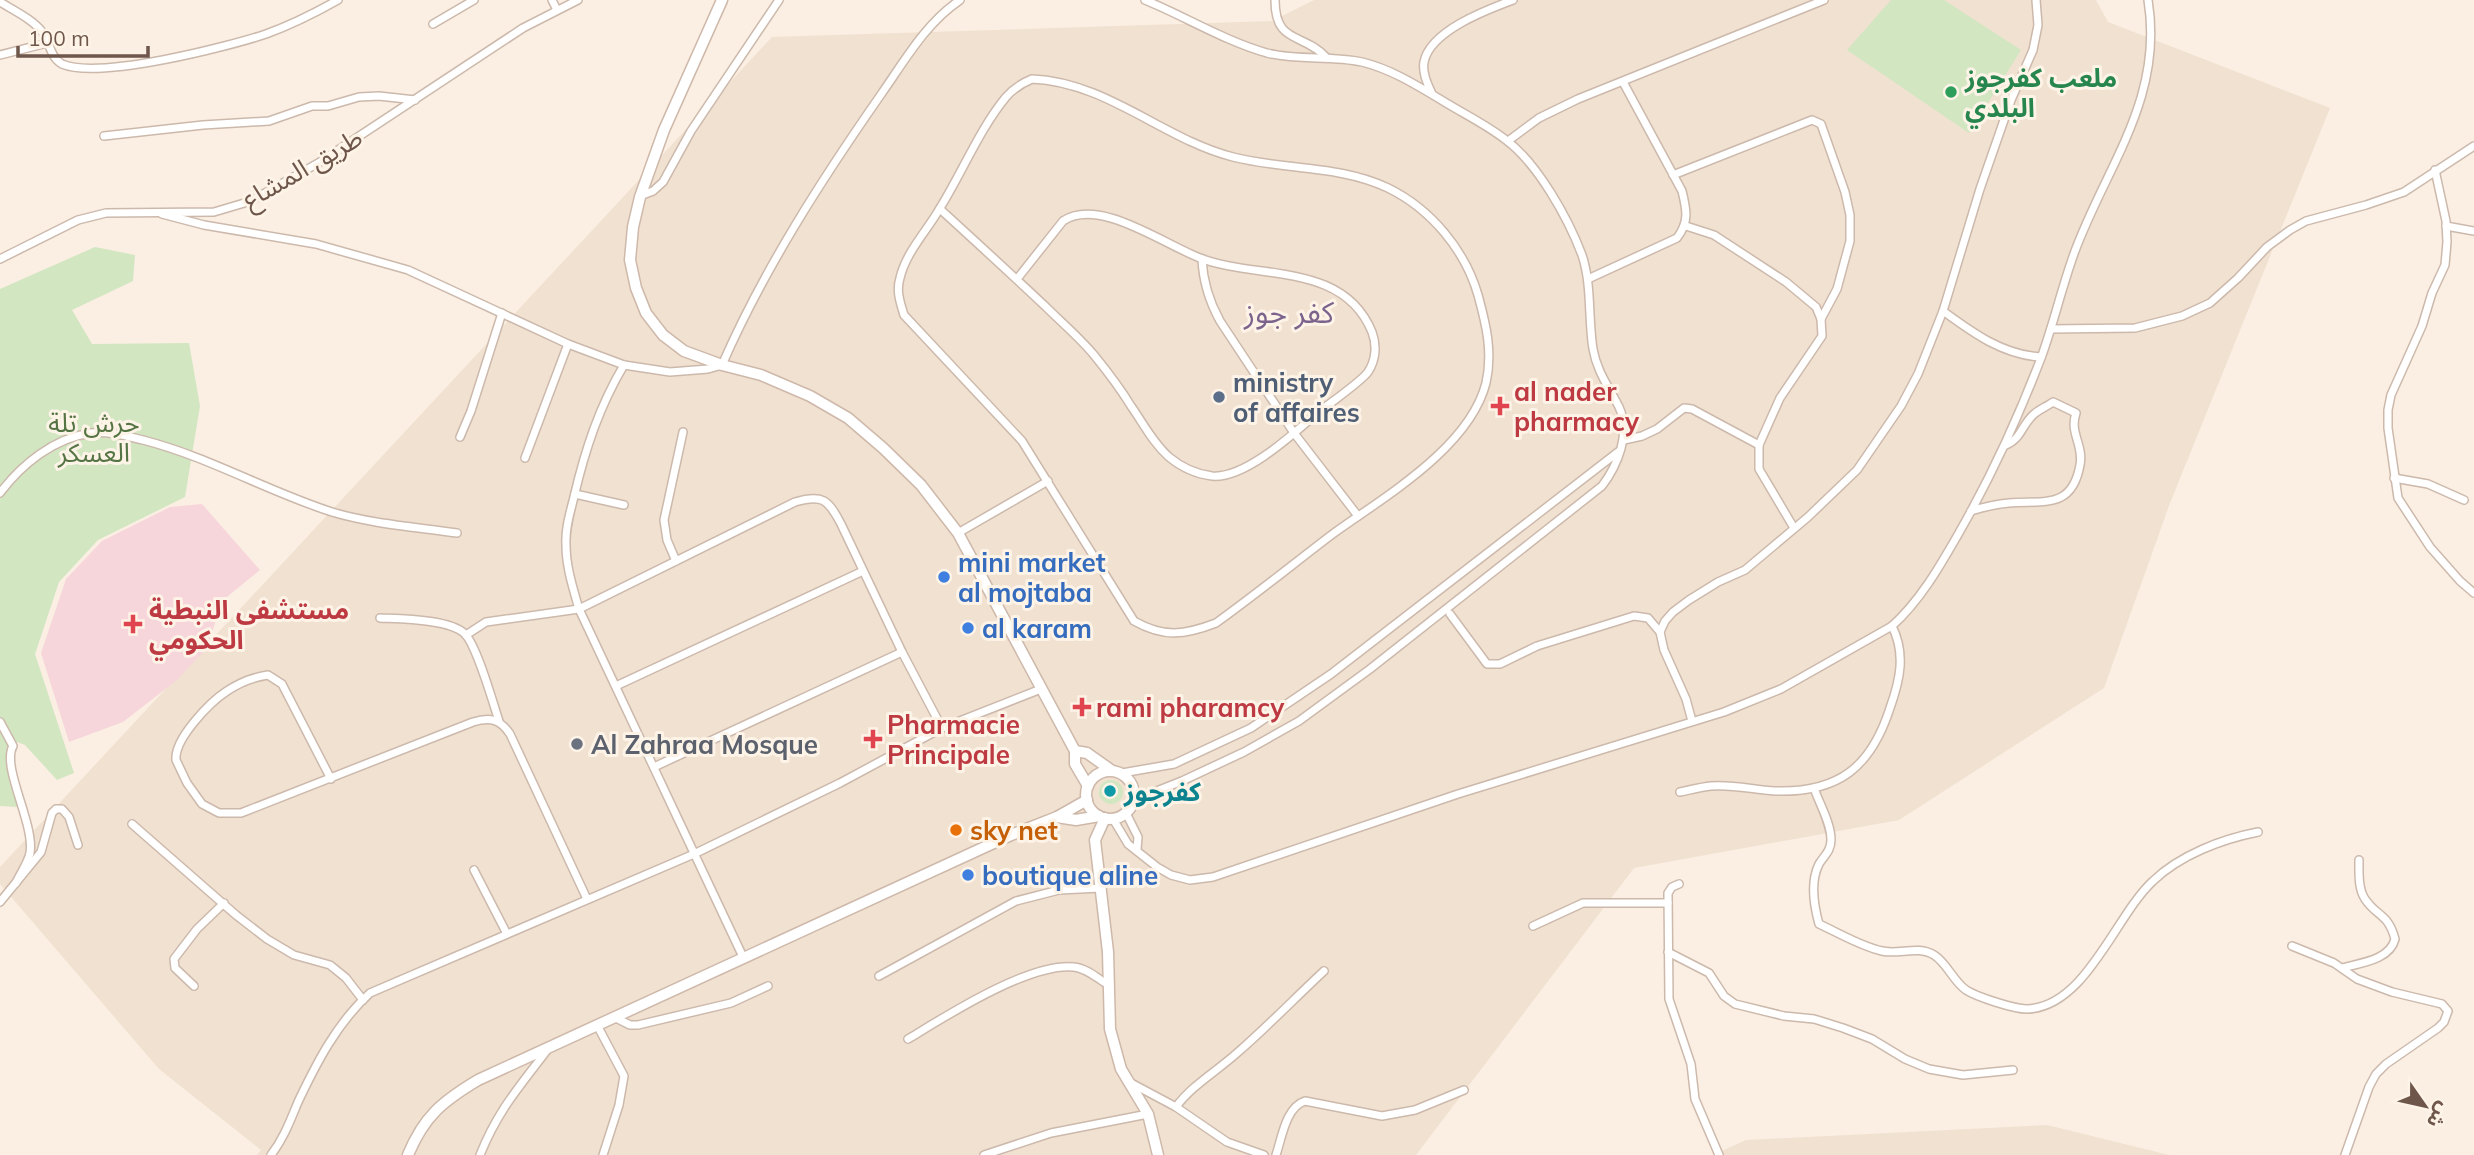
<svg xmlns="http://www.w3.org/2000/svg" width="2474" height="1155" viewBox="0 0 2474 1155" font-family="Mulish,'Noto Sans Arabic',sans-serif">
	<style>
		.residential { fill: #f1e1d1 }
		.medical { fill: #f7d6db }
		.green { fill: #d2e6c2 }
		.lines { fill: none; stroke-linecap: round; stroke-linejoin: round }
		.street-casing { stroke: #ccb9ac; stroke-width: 10 }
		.secondary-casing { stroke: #ceb8aa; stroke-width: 13 }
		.street { stroke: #fff; stroke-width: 7 }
		.secondary { stroke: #fff; stroke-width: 10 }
		.leisure-dot { fill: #2e9e5b; stroke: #fdf3e7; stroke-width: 2.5 }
		.service-dot { fill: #5c6f8a; stroke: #fdf3e7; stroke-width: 2.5 }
		.health-dot { fill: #e0444e; stroke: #fdf3e7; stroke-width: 2.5 }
		.shop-dot { fill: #3f7fe0; stroke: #fdf3e7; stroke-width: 2.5 }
		.worship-dot { fill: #6b7280; stroke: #fdf3e7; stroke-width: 2.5 }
		.culture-dot { fill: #0f9aa8; stroke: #fdf3e7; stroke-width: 2.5 }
		.food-dot { fill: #e8710a; stroke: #fdf3e7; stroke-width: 2.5 }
		.labels { text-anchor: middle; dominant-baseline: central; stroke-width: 6; stroke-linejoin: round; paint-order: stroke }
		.leisure-label { font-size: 26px; font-weight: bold; fill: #27864d; stroke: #fdf3e7; text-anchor: start }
		.street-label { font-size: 26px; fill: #6f564b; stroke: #fdf3e7 }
		.service-label { font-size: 26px; font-weight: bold; fill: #4e5e75; stroke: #fdf3e7; text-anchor: start }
		.health-label { font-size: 26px; font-weight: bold; fill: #be3a42; stroke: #fdf3e7; text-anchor: start }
		.park-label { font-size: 26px; fill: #547444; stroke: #fdf3e7 }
		.shop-label { font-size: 26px; font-weight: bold; fill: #366cbe; stroke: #fdf3e7; text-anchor: start }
		.worship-label { font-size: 26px; font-weight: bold; fill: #5b616d; stroke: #fdf3e7; text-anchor: start }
		.culture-label { font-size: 26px; font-weight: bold; fill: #0d838f; stroke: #fdf3e7; text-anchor: start }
		.food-label { font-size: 26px; font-weight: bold; fill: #c56008; stroke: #fdf3e7; text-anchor: start }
		.quarter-label { font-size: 30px; fill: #7b638c; stroke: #fdf3e7 }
	</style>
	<rect width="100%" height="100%" fill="#faefe2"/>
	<g class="residential">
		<path d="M1314,0H2096L2108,22L2330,108L2170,503L2104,688L1899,820L1634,868L1416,1155H257L261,1150L159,1069L0,884V867L772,37L1272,21Z"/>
		<path d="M2047,1125L2169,1155H1713L1746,1140Z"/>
	</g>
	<path class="medical" d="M202,504L260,570L222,601L207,648L177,680L123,722L69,742L41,653L66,579L102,541L170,507Z"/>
	<g class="green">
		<path d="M1891,0H1944L2021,50L1969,133L1847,50Z"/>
		<path d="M95,247L135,255L133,281L72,310L92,344L189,343L200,406L185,497L98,540L59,582L35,654L74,773L57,780L25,745L17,742L12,747L17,807L0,806V289Z"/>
		<circle cx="1111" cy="792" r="12"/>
	</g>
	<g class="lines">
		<g class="street-casing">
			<g id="street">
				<path d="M552,0L557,10"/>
				<path d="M1275,0C1275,45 1303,32 1327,58"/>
				<path d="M0,2C13,10 34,20 43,33C50,43 50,57 62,64C98,80 227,47 266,34C291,25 315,13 338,0"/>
				<path d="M433,24L474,0"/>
				<path d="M0,55L47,43"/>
				<path d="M1032,79C1107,82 1163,139 1233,157C1284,170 1340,165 1388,188C1431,209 1465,250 1478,295C1486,324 1493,352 1486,383C1469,449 1382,498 1330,536C1292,565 1255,595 1216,623C1185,635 1164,638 1134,621L1022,441L904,315C900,302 896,291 900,278C906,252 927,231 940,208C963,171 979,130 1006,97C1014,88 1022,83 1032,79Z"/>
				<path d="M1432,94C1428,85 1422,73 1424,62C1430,31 1486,10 1513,0"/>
				<path d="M104,136L203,125L269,121L312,106H328L359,97L379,96L415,100"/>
				<path d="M1508,141L1539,118L1578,99L1824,0"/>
				<path d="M2435,170L2446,221L2447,242L2445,265L2432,293L2422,326L2391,395L2388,410V428L2398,498L2430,547L2460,581L2474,593"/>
				<path d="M1673,175L1812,120L1821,124L1845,192L1850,215V241L1837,289L1821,319L1822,336L1780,398L1759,445V469L1794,528"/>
				<path d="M640,196L653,191L663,182L691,131L779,0"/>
				<path d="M940,209C975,241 1010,273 1045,306C1061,322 1079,337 1094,355C1107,371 1120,388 1131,406C1143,423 1153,443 1169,457C1181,467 1196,474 1212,476C1244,479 1291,436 1315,415C1327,405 1361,382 1368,372C1376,360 1377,345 1372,332C1343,261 1257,280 1200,258C1163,244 1099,197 1063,221L1017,279"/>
				<path d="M162,214L204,225L316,244L408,270L568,344L624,365L670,372L708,369L722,365C764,269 822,179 882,93C905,60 926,23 960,0"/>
				<path d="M1686,226L1714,235L1786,282L1816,307L1821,319"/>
				<path d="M2446,226L2474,231"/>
				<path d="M0,259L78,220L106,213L214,212L251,201L320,162L523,28L578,0"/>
				<path d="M1202,259C1203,282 1209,301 1220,321L1294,433L1358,516"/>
				<path d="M1588,279L1677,238C1689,222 1687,211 1682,191L1623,82"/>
				<path d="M1943,311C1973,333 2003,355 2041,357"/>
				<path d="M2051,329L2135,328L2182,316L2210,303L2238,278L2267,247L2290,230L2306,221L2366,205L2404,192L2474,146"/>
				<path d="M624,365C599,407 585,450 574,497C570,513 565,529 566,545C566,567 573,588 579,609L744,959"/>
				<path d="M460,437L471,411L502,313"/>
				<path d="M1624,440L1642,436L1657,429L1684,408L1692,409L1759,445"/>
				<path d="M525,458L568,344"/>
				<path d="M2394,478L2428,484L2464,500"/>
				<path d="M0,493C22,464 54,438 91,433C108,431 126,436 143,440C209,457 267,491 332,512C372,524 416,527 457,533"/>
				<path d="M575,494L624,505"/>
				<path d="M1971,511C1984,507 1996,504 2009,503C2043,500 2072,510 2080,465C2084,445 2069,433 2076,413L2053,402C2046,407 2038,410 2033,415C2022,425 2021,439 2006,445"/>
				<path d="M958,533L1048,481"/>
				<path d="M676,561L667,540L664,520L683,432"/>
				<path d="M1450,614L1487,664H1500L1537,646L1634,616L1648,618L1660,632"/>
				<path d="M380,618C401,619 450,619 465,634C477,646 493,703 499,721"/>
				<path d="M466,635L486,622L579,609L795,502C822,494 828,499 841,524L902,652L942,728"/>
				<path d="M616,686L863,571"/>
				<path d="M1692,721L1686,699L1664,650L1660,632L1665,621L1673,612L1689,600L1718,582L1745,570L1808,517L1857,470L1901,406L1918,374L1943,311L1980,189L2011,100L2033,50L2038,25L2036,0"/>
				<path d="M0,722L13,746C1,767 35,824 30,853C28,863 20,874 16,883"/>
				<path d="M654,767L902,652"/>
				<path d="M1122,773L1174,764L1251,728L1331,674L1618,452"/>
				<path d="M331,779L282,684L268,675C254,677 239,683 227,691C210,702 174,739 176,760L187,783L202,804L219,813H241L473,722C490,717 500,719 510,734L587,899"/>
				<path d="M1814,788C1819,803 1831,823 1831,840C1831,851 1824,856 1819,864C1810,882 1814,906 1819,924C1839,933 1860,946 1882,951C1899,955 1918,945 1934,955C1947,963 1953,981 1966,990C1977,997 2014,1009 2027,1009C2086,1007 2115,916 2153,881C2180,855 2222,839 2258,832"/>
				<path d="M1680,792C1690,790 1701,787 1711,786C1733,784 1754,790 1775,791C1839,793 1871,767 1890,708C1900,680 1906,654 1892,626"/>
				<path d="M1134,800L1182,781L1244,752L1299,721L1370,669L1602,486C1618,465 1631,433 1619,407C1609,387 1597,372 1593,349C1588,318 1592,285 1582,255C1568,218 1538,164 1506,140C1487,125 1464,114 1443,101C1418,86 1391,69 1362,62C1331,55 1298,61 1267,53C1225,41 1186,17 1145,0"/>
				<path d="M1126,813L1138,837L1137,849"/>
				<path d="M1113,819L1128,844L1157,867L1171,875L1190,880L1213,877L1458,794L1724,712L1781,689L1892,626C1921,600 1941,564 1960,531C1992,475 2018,418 2041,358C2054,323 2062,286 2075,251C2107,165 2164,98 2148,0"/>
				<path d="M132,824L236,915L267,939L294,955L330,965L346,978L363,1000"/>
				<path d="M474,870L507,934"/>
				<path d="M1679,884L1672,887L1668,893L1669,999L1691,1064L1695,1099L1719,1155"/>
				<path d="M0,902L41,852L52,813L56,809H62L69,817L78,845"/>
				<path d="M1533,926L1583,903H1668"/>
				<path d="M2292,946L2334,963L2357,979L2392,992L2442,1004L2448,1011L2444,1022L2438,1028L2386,1064L2376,1074L2369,1087L2345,1155"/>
				<path d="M1668,952L1709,973L1724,996L1735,1004L1784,1016L1814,1019L1843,1028L1872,1039L1905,1059L1929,1069L1963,1075L2013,1070"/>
				<path d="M2342,968C2360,963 2390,960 2395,939C2388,913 2377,917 2365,899C2358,889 2359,872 2359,860"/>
				<path d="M879,976L1016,901L1059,890L1101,888"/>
				<path d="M194,986L175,968L174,959L197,929L224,903"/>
				<path d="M614,1017L630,1025H638L731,1003L768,986"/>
				<path d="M597,1025L624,1076L619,1105L603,1155"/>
				<path d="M908,1039C946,1016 1030,962 1074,967C1086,968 1097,978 1107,984"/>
				<path d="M1131,1083L1176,1107L1227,1142L1264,1155"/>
				<path d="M1176,1107C1191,1086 1217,1071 1237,1053C1267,1027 1295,998 1324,971"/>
				<path d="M271,1155C284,1138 290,1121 298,1102C317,1062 337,1023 370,993L694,854L840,783L942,728L1041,689"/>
				<path d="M480,1155C498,1110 520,1086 548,1049"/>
				<path d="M984,1155L1051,1133L1148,1114"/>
				<path d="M1276,1155C1282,1137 1286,1107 1305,1101L1382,1116L1415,1110L1464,1090"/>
			</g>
		</g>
		<g class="secondary-casing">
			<g id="secondary">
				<path d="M722,0L664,130L640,197L633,227L630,260L636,288L646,313L663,335L684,351L722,365L761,375L810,396L848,418L883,448L921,485L958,533L1075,751V764L1088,786"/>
				<path d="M1075,751L1087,753L1111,770"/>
				<circle cx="1110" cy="795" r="24"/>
				<path d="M1057,817L1076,820L1099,816"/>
				<path d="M1105,818L1095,840L1108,952L1110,1029L1121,1069L1148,1114L1158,1155"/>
				<path d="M408,1155C424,1116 443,1101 478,1080L1011,835L1057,817L1087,800"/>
			</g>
		</g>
		<use href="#street" class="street"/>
		<use href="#secondary" class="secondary"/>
	</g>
	<circle class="leisure-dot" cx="1951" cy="92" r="7"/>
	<circle class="service-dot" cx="1219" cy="397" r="7"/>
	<g class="health-dot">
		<path d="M1496.5 395.5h7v7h7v7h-7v7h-7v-7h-7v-7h7z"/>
		<path d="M129.5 613.5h7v7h7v7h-7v7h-7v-7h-7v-7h7z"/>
		<path d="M1078.5 696.5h7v7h7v7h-7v7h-7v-7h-7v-7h7z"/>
		<path d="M869.5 728.5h7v7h7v7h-7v7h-7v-7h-7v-7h7z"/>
	</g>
	<g class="shop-dot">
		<circle cx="944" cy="577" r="7"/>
		<circle cx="968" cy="628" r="7"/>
		<circle cx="968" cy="875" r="7"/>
	</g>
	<circle class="worship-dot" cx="577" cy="744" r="7"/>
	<circle class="culture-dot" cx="1110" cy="791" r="7"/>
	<circle class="food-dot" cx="956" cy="830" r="7"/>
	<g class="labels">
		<g class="leisure-label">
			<text x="1965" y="77">ملعب كفرجوز<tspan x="1965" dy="30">البلدي</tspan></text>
		</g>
		<g class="street-label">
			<text transform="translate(302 168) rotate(-30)">طريق المشاع</text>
		</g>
		<g class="service-label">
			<text x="1233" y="382">ministry<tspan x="1233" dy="30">of affaires</tspan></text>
		</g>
		<g class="health-label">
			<text x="1514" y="391">al nader<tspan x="1514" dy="30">pharmacy</tspan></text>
			<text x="149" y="609">مستشفى النبطية<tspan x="149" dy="30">الحكومي</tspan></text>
			<text x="1096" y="707">rami pharamcy</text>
			<text x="887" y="724">Pharmacie<tspan x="887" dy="30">Principale</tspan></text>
		</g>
		<g class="park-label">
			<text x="94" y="422">حرش تلة<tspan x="94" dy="30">العسكر</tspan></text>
		</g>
		<g class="shop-label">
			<text x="958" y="562">mini market<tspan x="958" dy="30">al mojtaba</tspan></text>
			<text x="982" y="628">al karam</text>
			<text x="982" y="875">boutique aline</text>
		</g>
		<g class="worship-label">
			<text x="591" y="744">Al Zahraa Mosque</text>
		</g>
		<g class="culture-label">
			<text x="1124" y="791">كفرجوز</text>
		</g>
		<g class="food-label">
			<text x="970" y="830">sky net</text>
		</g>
		<g class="quarter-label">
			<text x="1289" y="312">كفر جوز</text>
		</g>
	</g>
	<g transform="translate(2425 1106) rotate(124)" stroke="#fdf3e7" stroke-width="5" paint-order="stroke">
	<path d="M0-5L12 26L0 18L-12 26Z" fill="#6f564b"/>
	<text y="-10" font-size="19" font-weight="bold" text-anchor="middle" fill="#6f564b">ش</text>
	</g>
	<path d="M18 46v10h130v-10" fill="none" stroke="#6f564b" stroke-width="3.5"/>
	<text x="28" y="46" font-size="21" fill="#6f564b" stroke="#fdf3e7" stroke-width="5" paint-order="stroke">100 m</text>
</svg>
